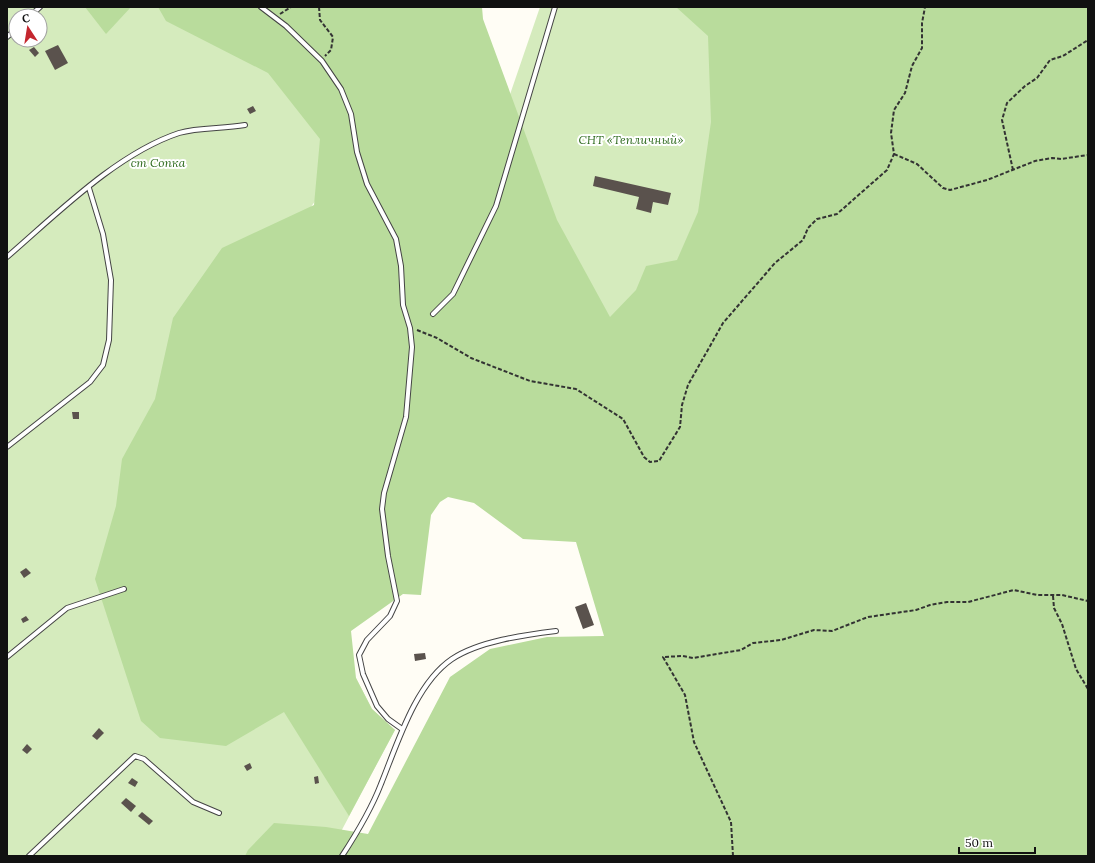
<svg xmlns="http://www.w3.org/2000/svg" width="1095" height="863" viewBox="0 0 1095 863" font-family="Lora,serif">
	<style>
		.green { fill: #d5ebbd; fill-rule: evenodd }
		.forest { fill: #b9dc9c }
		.building { fill: #5a524d }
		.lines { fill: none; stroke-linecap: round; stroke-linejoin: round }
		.service-casing { stroke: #444; stroke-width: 6 }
		.path { stroke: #333; stroke-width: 2; stroke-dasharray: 4 2; stroke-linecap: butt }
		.service { stroke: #fff; stroke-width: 4 }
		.labels { text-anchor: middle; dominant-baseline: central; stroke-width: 4; stroke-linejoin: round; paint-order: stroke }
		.park-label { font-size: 12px; font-style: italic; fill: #2f6b1f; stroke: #fff }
	</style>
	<rect width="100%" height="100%" fill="#fffdf5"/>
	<g class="green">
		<path d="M7,7H229L346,158L136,451L356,678L372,709L395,730L328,856H7ZM16,16H40V40H16Z"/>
		<path d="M540,7H815L665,437L424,345Z"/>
	</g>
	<g class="forest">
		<path d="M85,7H131L106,34Z"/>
		<path d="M158,7H482L483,19L557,220L610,317L636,290L646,266L677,260L698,212L711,122L708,36L676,7H1088V856H245L248,850L274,823L326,827L368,834L450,677L490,649L547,637L604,636L576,542L523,539L474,503L448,497L440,502L431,515L421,595L403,594L351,631L356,678L372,709L395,730L349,816L284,712L226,746L160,738L141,721L95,579L116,506L122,459L155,399L173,318L222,248L314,205L320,139L268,73L166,21Z"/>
	</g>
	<g class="building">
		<path d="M58,45L68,63L55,70L45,51Z"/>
		<path d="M34,47L39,53L35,57L29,50Z"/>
		<path d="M253,106L256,111L250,114L247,109Z"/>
		<path d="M595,176L671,193L668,205L653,202L651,213L636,209L639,197L593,186Z"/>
		<path d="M72,412H79V419H73Z"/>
		<path d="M26,568L31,573L24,578L20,572Z"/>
		<path d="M586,603L594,625L583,629L575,607Z"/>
		<path d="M26,616L29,620L23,623L21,619Z"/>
		<path d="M425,653L426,659L415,661L414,654Z"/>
		<path d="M99,728L104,733L97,740L92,736Z"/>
		<path d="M27,744L32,749L27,754L22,750Z"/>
		<path d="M250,763L252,768L247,771L244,766Z"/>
		<path d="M318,776L319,783L315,784L314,777Z"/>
		<path d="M132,778L138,782L135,787L128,783Z"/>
		<path d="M126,798L136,806L131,812L121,803Z"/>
		<path d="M142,812L153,821L149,825L138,816Z"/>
	</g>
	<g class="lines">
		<g class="service-casing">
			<g id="service">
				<path d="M261,7L286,26L322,61L341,89L351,114L357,152L367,184L396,239L401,266L403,305L410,328L412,347L406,417L384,493L382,509L388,556L397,601L390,616L367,640L359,655L363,674L377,706L388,719L402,729"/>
				<path d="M30,16L40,7"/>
				<path d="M7,37L16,29"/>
				<path d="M7,257C57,214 116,154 179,133C199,127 223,129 245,125"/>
				<path d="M433,314L453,294L496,206L555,7"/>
				<path d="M7,447L90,382L103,365L109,340L111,280L103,234L89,188"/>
				<path d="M7,657L67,608L124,589"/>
				<path d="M29,856L135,756L144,759L193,802L219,813"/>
				<path d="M342,856C357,833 371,810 381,784C397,745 415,684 452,659C479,641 524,635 556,631"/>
			</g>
		</g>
		<g class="path">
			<path d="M319,7L320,20L333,37L331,50L325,56"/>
			<path d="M280,14L291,7"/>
			<path d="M894,154L917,164L943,188L950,190L987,180L1035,161L1052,158L1061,159L1088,155"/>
			<path d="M1013,170L1002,120L1007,103L1025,86L1037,78L1050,60L1063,56L1088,40"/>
			<path d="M417,330L437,338L471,358L530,381L576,389L623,419L644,457L650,462L659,461L680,427L682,405L688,385L723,323L775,263L803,240L808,228L817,219L837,214L887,170L894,154L891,133L894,110L905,93L912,66L922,48V23L925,7"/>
			<path d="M1053,596L1054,608L1062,624L1076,669L1088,689"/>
			<path d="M733,856L731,822L694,742L685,695L663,657L683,656L693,658L741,650L753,643L781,640L814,630L832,631L868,617L916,610L930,605L947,602H968L1014,590L1037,595H1062L1088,601"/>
		</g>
		<use href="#service" class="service"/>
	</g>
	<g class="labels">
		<g class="park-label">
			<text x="631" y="139">СНТ «Тепличный»</text>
			<text x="158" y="162">ст Сопка</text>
		</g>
	</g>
	<rect width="1095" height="863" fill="none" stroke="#111111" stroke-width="16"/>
	<g transform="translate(28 28) rotate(348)"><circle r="19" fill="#ffffff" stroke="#a0a0a0"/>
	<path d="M0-3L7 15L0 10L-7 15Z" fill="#c4262e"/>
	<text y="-6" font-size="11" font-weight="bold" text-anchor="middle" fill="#111111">С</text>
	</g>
	<path d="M959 847v6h76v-6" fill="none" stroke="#111111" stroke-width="2"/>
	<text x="965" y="847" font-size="12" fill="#111111" stroke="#ffffff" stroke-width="3" paint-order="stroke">50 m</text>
</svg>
